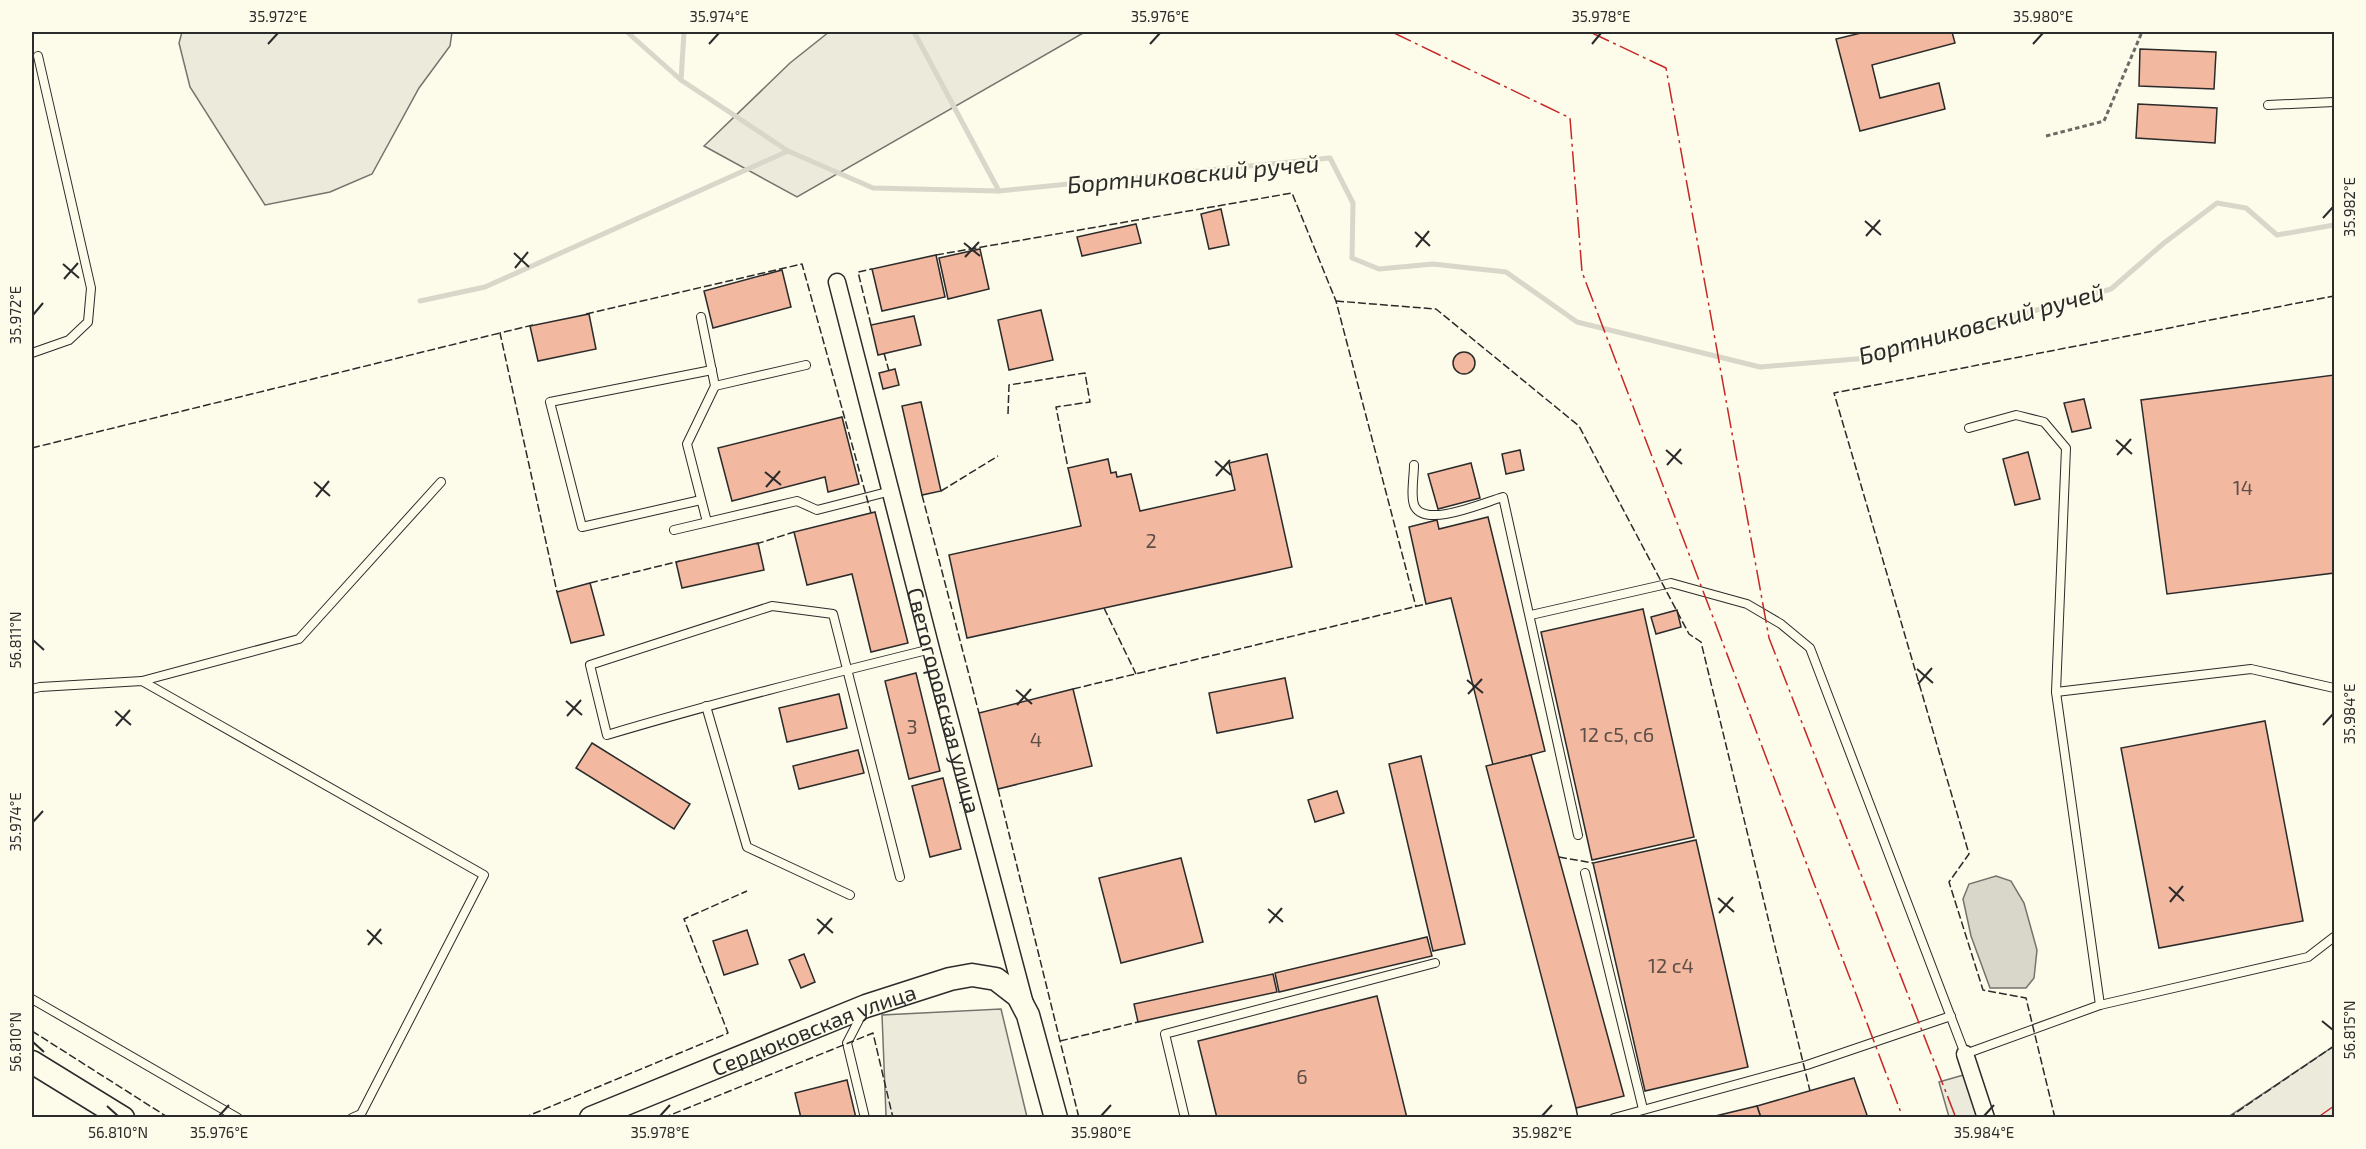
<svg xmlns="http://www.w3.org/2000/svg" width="2366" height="1149" viewBox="0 0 2366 1149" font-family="'Exo 2',sans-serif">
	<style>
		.green { fill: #ecebdb; stroke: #74746e; stroke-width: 1.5 }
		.parking { fill: #eceadb; stroke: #74746e; stroke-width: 1.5 }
		.water { fill: #d8d7c9; stroke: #74746e; stroke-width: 1.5 }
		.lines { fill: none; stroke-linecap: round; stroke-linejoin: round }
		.stream { stroke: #d8d7c9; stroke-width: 5 }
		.building { fill: #f2b8a0; stroke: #2b2b2b; stroke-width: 1.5 }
		.lane-casing { stroke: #2b2b2b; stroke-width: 10 }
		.street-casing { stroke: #2b2b2b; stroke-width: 19 }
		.secondary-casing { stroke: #2b2b2b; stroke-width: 25 }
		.path { stroke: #6a6964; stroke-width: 3; stroke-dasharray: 4.5 3; stroke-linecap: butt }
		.lane { stroke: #fdfbea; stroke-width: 8 }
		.street { stroke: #fdfbea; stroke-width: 16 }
		.secondary { stroke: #fdfbea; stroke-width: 22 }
		.fence { stroke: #2b2b2b; stroke-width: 1.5; stroke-dasharray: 8 3; stroke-linecap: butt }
		.power { stroke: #c62828; stroke-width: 1.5; stroke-dasharray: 21 4.5 3 4.5; stroke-linecap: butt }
		.ticks { fill: none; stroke: #2b2b2b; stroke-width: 2 }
		.labels { text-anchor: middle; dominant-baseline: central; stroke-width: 4.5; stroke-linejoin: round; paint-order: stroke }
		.number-label { font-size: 20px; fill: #5d4e48 }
		.street-label { font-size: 22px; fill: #2b2b2b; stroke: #fdfbea }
		.water-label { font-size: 24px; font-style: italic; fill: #2b2b2b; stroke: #fdfbea }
		.neatline { fill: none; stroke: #2b2b2b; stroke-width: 2 }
		.ticks-label { font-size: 15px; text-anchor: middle; fill: #2b2b2b }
	</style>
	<rect width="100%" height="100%" fill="#fdfbea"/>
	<g class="green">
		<path d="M182,32H452L450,46L419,88L372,174L330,192L265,205L190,87L179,43Z"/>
		<path d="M829,32H1085L797,197L704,146L790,63Z"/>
		<path d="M1001,1009L1027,1117H888L886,1115L882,1015Z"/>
		<path d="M2334,1046V1117H2228Z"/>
	</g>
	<path class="parking" d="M1967,1074L1979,1117H1949L1939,1082Z"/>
	<path class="water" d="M1996,876L2011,881L2024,903L2037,950L2034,978L2026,988H1990L1971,936L1963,899L1969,884Z"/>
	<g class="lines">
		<g class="stream">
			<path d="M627,32L681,80L788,151L873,188L999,191L1330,158L1353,203L1352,258L1379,269L1433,264L1506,272L1577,322L1760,367L1868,358L2111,289L2164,243L2217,203L2246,208L2277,235L2334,225"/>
			<path d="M914,32L999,191"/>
			<path d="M681,80L684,32"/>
			<path d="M420,301L485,287L788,151"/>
		</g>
	</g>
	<g class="building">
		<path d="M1865,32H1952L1955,43L1872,65L1880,98L1939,83L1945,109L1860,131L1836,39Z"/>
		<path d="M2140,49L2216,52L2214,89L2139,86Z"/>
		<path d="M2138,104L2217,108L2215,143L2136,138Z"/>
		<path d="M1221,209L1229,245L1209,249L1201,214Z"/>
		<path d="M1136,224L1141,243L1082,256L1077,237Z"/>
		<path d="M980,249L989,289L948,299L939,258Z"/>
		<path d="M936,255L945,297L882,311L872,269Z"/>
		<path d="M782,270L791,307L713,328L704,291Z"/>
		<path d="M1041,310L1053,360L1009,370L998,320Z"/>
		<path d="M589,314L596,349L538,361L530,326Z"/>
		<path d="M914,316L921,345L878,355L871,325Z"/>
		<circle cx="1464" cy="363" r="11"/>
		<path d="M895,369L899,385L883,389L879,373Z"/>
		<path d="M2334,375V573L2167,594L2141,400Z"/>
		<path d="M2084,399L2091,428L2072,432L2064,403Z"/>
		<path d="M921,402L941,491L922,495L902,406Z"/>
		<path d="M842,417L859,484L828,492L825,477L732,501L718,448Z"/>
		<path d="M1520,450L1524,470L1506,474L1502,454Z"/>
		<path d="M2028,452L2040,499L2015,505L2003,459Z"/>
		<path d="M1267,454L1292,567L967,638L949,555L1081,526L1068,468L1108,459L1111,473L1116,472L1117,477L1131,474L1140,511L1235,490L1229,463Z"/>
		<path d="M1471,463L1480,498L1438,509L1428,474Z"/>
		<path d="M875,512L908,643L871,652L852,574L807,585L794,532Z"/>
		<path d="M1488,517L1545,751L1493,765L1451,598L1426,604L1409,527L1437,520L1439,529Z"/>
		<path d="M758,543L764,570L682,588L676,562Z"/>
		<path d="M590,583L604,635L571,643L557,592Z"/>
		<path d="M1643,609L1694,837L1592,860L1541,632Z"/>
		<path d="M1677,610L1681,627L1656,634L1651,617Z"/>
		<path d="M916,673L940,771L909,779L885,681Z"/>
		<path d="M1285,678L1293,718L1217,733L1209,693Z"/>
		<path d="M1073,689L1092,766L998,789L979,713Z"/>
		<path d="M839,694L847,728L787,742L779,708Z"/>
		<path d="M2265,721L2303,921L2159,948L2121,748Z"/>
		<path d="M592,743L690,804L674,829L576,768Z"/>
		<path d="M858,750L864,773L799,789L793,766Z"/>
		<path d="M1531,755L1624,1096L1576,1108L1486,766Z"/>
		<path d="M1421,756L1465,944L1433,951L1389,764Z"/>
		<path d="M943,778L961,849L930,857L912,786Z"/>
		<path d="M1337,791L1344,813L1315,822L1308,800Z"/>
		<path d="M1696,840L1748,1067L1645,1091L1593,863Z"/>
		<path d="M1181,858L1203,942L1121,963L1099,878Z"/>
		<path d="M747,930L758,964L724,975L713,941Z"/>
		<path d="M1427,937L1432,956L1279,992L1275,973Z"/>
		<path d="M804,954L815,982L801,988L789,960Z"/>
		<path d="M1273,974L1277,992L1138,1022L1134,1004Z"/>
		<path d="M1377,996L1407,1118H1217L1198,1041Z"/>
		<path d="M1854,1078L1868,1118H1761L1757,1106Z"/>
		<path d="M847,1080L856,1118H801L795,1093Z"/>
		<path d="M1757,1106L1761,1118H1707Z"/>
	</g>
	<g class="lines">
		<g class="lane-casing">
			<g id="lane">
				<path d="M2268,105L2334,102"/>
				<path d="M701,317L715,386L687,444L707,522"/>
				<path d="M32,353L69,340L88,322L91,288L38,56"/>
				<path d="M715,386L806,365"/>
				<path d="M1969,428L2016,415L2044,422L2066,448L2056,692L2100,1005"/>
				<path d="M1414,465C1414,477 1410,498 1415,507C1427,528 1485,502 1503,497L1578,835"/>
				<path d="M701,500L582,527L550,402L712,370"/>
				<path d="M674,530L797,501L817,510L891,491"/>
				<path d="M1531,615L1671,583L1747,604L1781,624L1810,648L1965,1054L2100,1005L2308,957L2334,937"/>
				<path d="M142,681L299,639L441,482"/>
				<path d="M32,689L40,687L142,681L484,875L361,1114L352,1118"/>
				<path d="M2056,692L2251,669L2334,688"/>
				<path d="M706,706L747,847L850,895"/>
				<path d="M1585,873L1643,1109"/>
				<path d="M900,877L833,614L772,606L590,665L607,735C714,703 822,676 931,649"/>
				<path d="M32,999L238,1118"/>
				<path d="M863,1012L847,1043L865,1118"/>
				<path d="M1185,1118L1165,1034L1435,963"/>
				<path d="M1614,1118L1807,1065L1951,1016"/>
			</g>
		</g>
		<g class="street-casing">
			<g id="street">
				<path id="s1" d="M837,282L931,649L1025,1004"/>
				<path d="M1965,1054L1986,1118"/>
			</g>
		</g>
		<g class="secondary-casing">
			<g id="secondary">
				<path d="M32,1062L123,1118"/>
				<path id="s2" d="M591,1118L866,1006L950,979L972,975L996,979L1018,996L1028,1015L1056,1118"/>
			</g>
		</g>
		<path class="path" d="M2046,136L2104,121L2142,32"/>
		<use href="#lane" class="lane"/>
		<use href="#street" class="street"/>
		<use href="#secondary" class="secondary"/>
		<g class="fence">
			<path d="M936,255L1292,193L1336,301L1416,607"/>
			<path d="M1336,301L1436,309L1579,426L1689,634L1701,642L1810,1091"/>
			<path d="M586,314L802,264L871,513"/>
			<path d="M533,325L500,333L557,592"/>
			<path d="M871,325L858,272L872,269"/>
			<path d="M884,353L889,371"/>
			<path d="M1008,414L1009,385L1085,373L1090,402L1056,407L1068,468"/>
			<path d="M32,448L500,333"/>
			<path d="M941,491L998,456"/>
			<path d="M922,495L979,713"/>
			<path d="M756,544L794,532"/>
			<path d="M590,583L680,561"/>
			<path d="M1104,608L1136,674"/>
			<path d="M1073,689L1426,604"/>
			<path d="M998,789L1079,1118"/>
			<path d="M1559,857L1593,863"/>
			<path d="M32,1031L169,1118"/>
			<path d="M1060,1041L1138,1022"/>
			<path d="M1576,1108L1578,1118"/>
			<path d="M523,1118L728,1033L684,919L747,891"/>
			<path d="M663,1118L873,1033L893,1118"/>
			<path d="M2055,1118L2026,998L1983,990L1949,882L1969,854L1834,393L2334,296"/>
			<path d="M2228,1118L2334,1046"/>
		</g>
		<g class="power">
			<path d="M1392,32L1570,118L1582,272L1903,1118"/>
			<path d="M1590,32L1666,68L1769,638L1956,1118"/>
			<path d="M2317,1118L2334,1106"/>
		</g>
	</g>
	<path class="ticks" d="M268,44L278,33M709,44L719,33M1150,44L1160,33M1592,44L1601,33M2033,44L2043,33M2323,218L2333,207M1865,221L1881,235M1415,232L1430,246M1866,236L1880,220M964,243L980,256M1416,247L1429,231M514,253L529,267M965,257L979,242M63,264L79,278M515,268L528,252M64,279L78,263M33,315L43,303M2116,440L2132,454M1666,450L1682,464M2117,455L2131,439M1215,461L1231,475M1667,465L1681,449M765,472L781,485M1216,476L1230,460M314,482L330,496M766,487L780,471M316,497L329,481M33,640L44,650M1917,669L1933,683M1467,680L1483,693M1918,684L1932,668M1016,690L1032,704M1468,694L1482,679M566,701L582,715M1017,705L1031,689M115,711L131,725M567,716L581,700M2323,725L2333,714M116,726L130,710M33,822L43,811M2169,887L2184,901M1718,898L1734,912M2170,902L2183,886M1268,909L1283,922M1719,913L1733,897M817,919L833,933M1269,923L1282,908M367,930L382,944M818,934L832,918M368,945L381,929M2322,1021L2333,1030M33,1042L44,1052M107,1106L118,1116M219,1116L229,1105M660,1116L670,1105M1101,1116L1111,1105M1542,1116L1552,1105M1984,1116L1994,1105"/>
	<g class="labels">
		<g class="number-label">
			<text x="2243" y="487">14</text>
			<text x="1151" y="540">2</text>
			<text x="912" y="726">3</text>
			<text x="1617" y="734">12 с5, с6</text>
			<text x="1036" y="739">4</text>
			<text x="1671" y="965">12 с4</text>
			<text x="1302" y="1076">6</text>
		</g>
		<g class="street-label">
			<text stroke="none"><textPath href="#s1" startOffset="432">Светогоровская улица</textPath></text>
			<text stroke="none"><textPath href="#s2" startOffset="240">Сердюковская улица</textPath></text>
		</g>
		<g class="water-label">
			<text transform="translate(1193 173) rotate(-5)">Бортниковский ручей</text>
			<text transform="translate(1981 323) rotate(-15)">Бортниковский ручей</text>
		</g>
	</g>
	<rect width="2366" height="1149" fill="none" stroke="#fdfbea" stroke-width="66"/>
	<rect x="33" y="33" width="2300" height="1083" class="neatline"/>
	<g class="ticks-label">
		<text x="278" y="22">35.972°E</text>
		<text x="719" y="22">35.974°E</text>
		<text x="1160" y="22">35.976°E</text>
		<text x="1601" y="22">35.978°E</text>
		<text x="2043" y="22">35.980°E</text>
		<text transform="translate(2350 207) rotate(-90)" y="5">35.982°E</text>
		<text transform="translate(16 315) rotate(-90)" y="5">35.972°E</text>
		<text transform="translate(16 640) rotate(-90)" y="5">56.811°N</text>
		<text transform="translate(2350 714) rotate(-90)" y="5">35.984°E</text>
		<text transform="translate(16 822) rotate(-90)" y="5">35.974°E</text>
		<text transform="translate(2350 1030) rotate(-90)" y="5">56.815°N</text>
		<text transform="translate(16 1042) rotate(-90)" y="5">56.810°N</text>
		<text x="118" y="1138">56.810°N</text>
		<text x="219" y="1138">35.976°E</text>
		<text x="660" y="1138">35.978°E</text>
		<text x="1101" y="1138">35.980°E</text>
		<text x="1542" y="1138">35.982°E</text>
		<text x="1984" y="1138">35.984°E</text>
	</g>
</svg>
